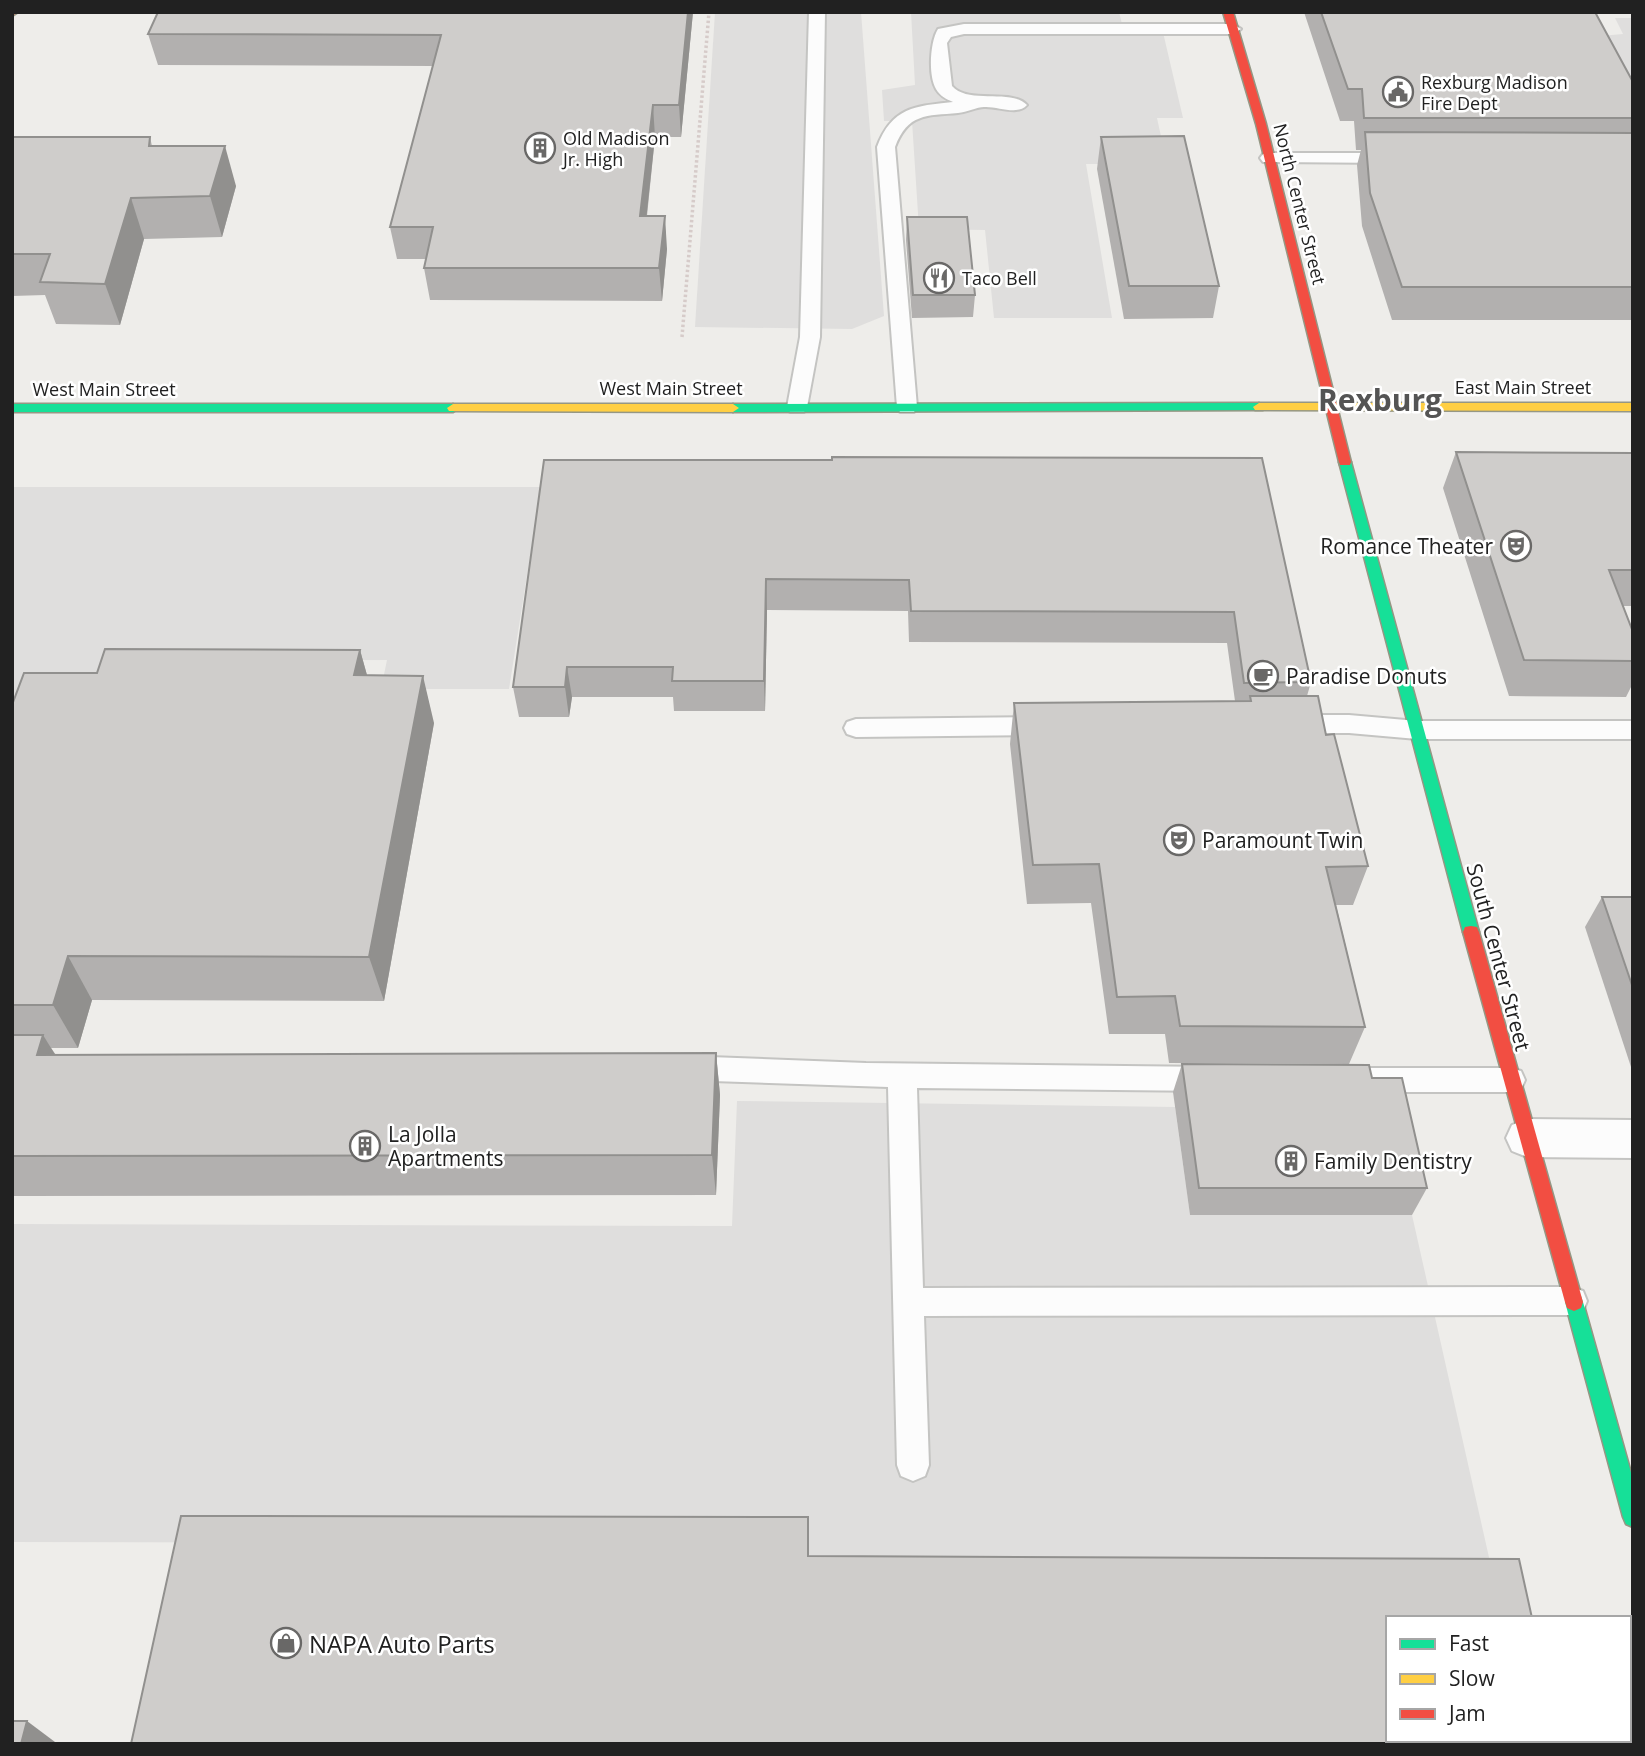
<svg xmlns="http://www.w3.org/2000/svg" width="1645" height="1756" viewBox="0 0 1645 1756" font-family="'Open Sans',sans-serif">
	<style>
		.parking { fill: #dfdedd }
		.lines { fill: none; stroke-linecap: round; stroke-linejoin: round }
		.lane-casing { stroke: #c4c4c2; stroke-width: 4 }
		.street-casing { stroke: #c4c4c2; stroke-width: 4 }
		.fast-casing { stroke: #959784; stroke-width: 3 }
		.slow-casing { stroke: #959784; stroke-width: 3 }
		.jam-casing { stroke: #959784; stroke-width: 3 }
		.path { stroke: #d6cbc9; stroke-width: 3.5; stroke-dasharray: 2.5 2.5; stroke-linecap: butt }
		.lane { fill: #fcfcfc; fill-rule: evenodd }
		.street { fill: #fcfcfc; fill-rule: evenodd }
		.fast { fill: #16e098; fill-rule: evenodd }
		.slow { fill: #ffcf43; fill-rule: evenodd }
		.jam { fill: #f24e42; fill-rule: evenodd }
		.wall { fill: #b2b0af }
		.shaded-wall { fill: #91908e }
		.building { fill: #cfcdcb; stroke: #91908e; stroke-width: 2 }
		.labels { text-anchor: middle; dominant-baseline: central; stroke-width: 5; stroke-linejoin: round; paint-order: stroke }
		.far-poi-label { font-size: 18px; fill: #212121; stroke: #fff; text-anchor: start }
		.far-street-label { font-size: 18px; fill: #212121; stroke: #fff }
		.poi-label { font-size: 21px; fill: #212121; stroke: #fff; text-anchor: start }
		.street-label { font-size: 21px; fill: #212121; stroke: #fff }
		.near-poi-label { font-size: 24px; fill: #212121; stroke: #fff; text-anchor: start }
		.far-town-label { font-size: 30px; font-weight: bold; fill: #545454; stroke: #fff }
	</style>
	<rect width="100%" height="100%" fill="#eeedea"/>
	<g class="parking">
		<path d="M715,12H861L884,316L852,329L695,327Z"/>
		<path d="M911,12H1119L1123,28H1162L1183,118H1157L1167,164H1086L1112,318H994L985,230L919,229L912,121H884L882,90L915,85Z"/>
		<path d="M1615,18H1633V101L1600,36L1623,34Z"/>
		<path d="M12,487H541L509,689H381L387,660L127,661L12,818Z"/>
		<path d="M737,1101L1175,1107L1190,1215H1412L1495,1584L812,1581L808,1544L12,1542V1224L732,1226Z"/>
	</g>
	<g class="lines">
		<g class="lane-casing">
			<g id="lane">
				<path d="M809,12H825L820,337L807,407L804,412H790L787,407L800,337Z"/>
				<path d="M964,24H1233L1241,29L1233,34H964L951,37L947,43L952,86C969,105 1011,88 1027,105C1017,116 998,106 984,107C977,107 967,112 958,113C926,116 908,113 895,147L917,407L914,412H900L897,407L877,147C892,107 915,106 953,102C946,99 940,96 936,89C928,75 930,42 938,29Z"/>
				<path d="M1269,153H1393L1402,158L1393,163L1263,162L1260,158L1263,154Z"/>
				<path d="M1288,715H1349L1417,721H1633V739H1417L1349,733H1288L1279,730L1276,724L1279,718Z"/>
				<path d="M1047,717L1056,720L1059,726L1056,732L1047,735L856,737L847,734L844,728L847,722L856,719Z"/>
				<path d="M683,1056L866,1063L1212,1067L1222,1070L1226,1079L1222,1088L1212,1091L917,1088L923,1288L1572,1287L1583,1291L1587,1301L1583,1311L1572,1315L924,1316L929,1465L925,1476L913,1481L901,1476L897,1465L888,1087L683,1080L673,1077L669,1068L673,1059Z"/>
				<path d="M1366,1068H1511L1521,1071L1525,1080L1521,1089L1511,1092H1366L1356,1089L1352,1080L1356,1071Z"/>
			</g>
		</g>
		<g class="street-casing">
			<path id="street" d="M1527,1119L1633,1120V1158L1527,1157L1512,1151L1506,1138L1512,1125Z"/>
		</g>
		<g class="fast-casing">
			<g id="fast">
				<path d="M1259,403L1265,407L1263,410L733,412L727,408L733,404Z"/>
				<path d="M12,404H453L459,408L453,412H12Z"/>
				<path d="M1345,458L1351,462L1479,932L1477,937H1465L1463,932L1339,462Z"/>
				<path d="M1574,1293L1581,1296L1583,1302L1633,1480V1527L1626,1524L1623,1517L1565,1302L1567,1296Z"/>
			</g>
		</g>
		<g class="slow-casing">
			<g id="slow">
				<path d="M1259,403H1633V411L1255,410L1253,407Z"/>
				<path d="M453,404H733L739,408L733,412L449,411L447,408Z"/>
			</g>
		</g>
		<g class="jam-casing">
			<g id="jam">
				<path d="M12,12H18L12,16Z"/>
				<path d="M1223,12H1233L1266,124L1351,462L1350,465H1340L1339,462L1256,124Z"/>
				<path d="M1471,926L1477,927L1479,932L1583,1302L1581,1308L1574,1311L1567,1308L1565,1302L1463,932L1465,927Z"/>
			</g>
		</g>
		<path class="path" d="M682,337L709,12"/>
		<use href="#lane" class="lane"/>
		<use href="#street" class="street"/>
		<use href="#fast" class="fast"/>
		<use href="#slow" class="slow"/>
		<use href="#jam" class="jam"/>
	</g>
	<g class="wall">
		<path d="M158,12H693L681,137H655L647,216L667,249L662,301L430,300L424,268L426,259H397L390,227L433,66L158,65L148,34Z"/>
		<path d="M1304,12H1595L1633,82V320H1392L1362,226L1357,165L1361,150H1356L1354,121H1340Z"/>
		<path d="M12,137H150L152,146L236,186L222,237L144,239L120,325L56,324L45,295L12,296Z"/>
		<path d="M1101,137L1219,286L1213,318L1124,319L1097,169Z"/>
		<path d="M907,217L975,295L973,317L912,318L906,240Z"/>
		<path d="M1456,452L1633,453V606H1623L1633,632V683L1626,697L1509,696L1443,488Z"/>
		<path d="M1262,458L1311,682L1307,696L1326,735L1368,866L1353,905H1336L1365,1027L1349,1064L1169,1063L1165,1034H1109L1091,903L1027,904L1010,744L1014,703L1235,701L1227,643L909,642L908,611L767,610L765,711H674L673,697H572L569,717H519L513,687L544,460Z"/>
		<path d="M360,650L367,675L434,723L384,1001L92,1000L78,1048H51L56,1055L716,1053L720,1095L716,1195L12,1196V705L97,673Z"/>
		<path d="M1602,897H1633V1070H1632L1585,927Z"/>
		<path d="M1182,1064L1372,1078L1427,1188L1412,1215H1190L1173,1092Z"/>
	</g>
	<g class="shaded-wall">
		<path d="M688,12H693L681,137L679,105Z"/>
		<path d="M653,105L655,137L643,249L640,216Z"/>
		<path d="M225,146L236,186L222,237L210,196Z"/>
		<path d="M131,198L144,239L120,325L105,284Z"/>
		<path d="M665,216L667,249L662,301L659,268Z"/>
		<path d="M766,579L767,610L765,711L764,681Z"/>
		<path d="M360,650L373,697L354,675Z"/>
		<path d="M567,667L572,697L569,717L565,687Z"/>
		<path d="M423,676L434,723L384,1001L369,957Z"/>
		<path d="M68,956L92,1000L78,1048L53,1005Z"/>
		<path d="M43,1035L69,1077L37,1055Z"/>
		<path d="M716,1053L720,1095L716,1195L712,1155Z"/>
		<path d="M27,1721L55,1742L54,1744H21Z"/>
	</g>
	<g class="building">
		<path d="M158,12H688L679,105H653L640,216H665L659,268H424L433,227H390L441,35L148,34Z"/>
		<path d="M1321,12H1595L1633,82V118H1364L1362,89H1348Z"/>
		<path d="M1365,132L1633,133V287H1402L1370,193Z"/>
		<path d="M1184,136L1219,286H1129L1101,137Z"/>
		<path d="M12,137H150L149,146H225L210,196L131,198L105,284L40,282L50,254H12Z"/>
		<path d="M907,217H967L975,295H913Z"/>
		<path d="M1456,452L1633,453V570H1609L1633,632V661L1524,660Z"/>
		<path d="M832,457L1262,458L1311,682L1244,683L1234,612L911,611L909,580L766,579L764,681H672L673,667H567L565,687H513L544,460H832Z"/>
		<path d="M105,649L360,650L354,675L423,676L369,957L68,956L53,1005H12V705L24,673H97Z"/>
		<path d="M1250,696H1318L1326,735L1334,734L1368,866L1326,867L1365,1027L1180,1026L1175,996L1117,997L1099,864L1033,865L1014,703L1251,701Z"/>
		<path d="M1602,897H1633V988Z"/>
		<path d="M12,1035H43L37,1055L716,1053L712,1155L12,1156Z"/>
		<path d="M1182,1064L1369,1065L1372,1078H1402L1427,1188H1199Z"/>
		<path d="M181,1516L808,1517V1556L1519,1559L1532,1618H1388V1740H1560V1744H131Z"/>
		<path d="M12,1721H27L21,1744H12Z"/>
	</g>
	<defs>
		<g id="civic-ring" transform="scale(1.575)"><circle r="9.5" fill="#fff" stroke="#696867" stroke-width="1.5"/><path d="M-.6-6.5H3V-4.5H.6V-3L4-1V1h2V6H-6V1h2V-1L-.6-3ZM-1.2 2.5V6h2.4V2.5Z" fill="#696867"/></g>
		<g id="building-ring" transform="scale(1.575)"><circle r="9.5" fill="#fff" stroke="#696867" stroke-width="1.5"/><path d="M-4-6H4V6H1V3H-1V6H-4ZM-2.5-4.3h1.7v1.8h-1.7ZM.8-4.3h1.7v1.8H.8ZM-2.5-1h1.7V.8h-1.7ZM.8-1h1.7V.8H.8Z" fill="#696867"/></g>
		<g id="restaurant-ring" transform="scale(1.575)"><circle r="9.5" fill="#fff" stroke="#696867" stroke-width="1.5"/><path d="M-5-6h1v4h1v-4h1v4h1v-4h1v5L-1.5 .5V6h-2V.5L-5-1ZM5-6V6H3V1.5H1.5Q1.5-4 5-6Z" fill="#696867"/></g>
		<g id="theatre-ring" transform="scale(1.575)"><circle r="9.5" fill="#fff" stroke="#696867" stroke-width="1.5"/><path d="M-5-5.5Q0-4 5-5.5V0Q5 5 0 6Q-5 5-5 0ZM-3.3-2.5H-1v1.5H-3.3ZM1-2.5H3.3v1.5H1ZM-2.8 1Q0 5.5 2.8 1Z" fill="#696867"/></g>
		<g id="cafe-ring" transform="scale(1.575)"><circle r="9.5" fill="#fff" stroke="#696867" stroke-width="1.5"/><path d="M-5.5-4.5H6V0H3Q3 3.5 0 3.5H-2.5Q-5.5 3.5-5.5 0ZM3-3.2v2h1.7v-2ZM-6 4.5H4V6H-6Z" fill="#696867"/></g>
		<g id="shop-ring" transform="scale(1.575)"><circle r="9.5" fill="#fff" stroke="#696867" stroke-width="1.5"/><path d="M-5-2.5h2.3a2.7 3.5 0 0 1 5.4 0H5L5.5 6h-11ZM-1.5-2.5h3a1.5 2.3 0 0 0-3 0Z" fill="#696867"/></g>
	</defs>
	<g fill-rule="evenodd">
		<use href="#civic-ring" x="1398" y="92"/>
		<use href="#building-ring" x="540" y="148"/>
		<use href="#restaurant-ring" x="939" y="278"/>
		<use href="#theatre-ring" x="1516" y="546"/>
		<use href="#cafe-ring" x="1263" y="676"/>
		<use href="#theatre-ring" x="1179" y="840"/>
		<use href="#building-ring" x="365" y="1146"/>
		<use href="#building-ring" x="1291" y="1161"/>
		<use href="#shop-ring" x="286" y="1643"/>
	</g>
	<g class="labels">
		<g class="far-poi-label">
			<text x="1421" y="82">Rexburg Madison<tspan x="1421" dy="21">Fire Dept</tspan></text>
			<text x="563" y="138">Old Madison<tspan x="563" dy="21">Jr. High</tspan></text>
			<text x="962" y="278">Taco Bell</text>
		</g>
		<g class="far-street-label">
			<text transform="translate(1300 204) rotate(76)">North Center Street</text>
			<text x="1523" y="387">East Main Street</text>
			<text x="671" y="388">West Main Street</text>
			<text x="104" y="389">West Main Street</text>
		</g>
		<g class="poi-label">
			<text x="1493" y="546" text-anchor="end">Romance Theater</text>
			<text x="1286" y="676">Paradise Donuts</text>
			<text x="1202" y="840">Paramount Twin</text>
			<text x="388" y="1134">La Jolla<tspan x="388" dy="24">Apartments</tspan></text>
			<text x="1314" y="1161">Family Dentistry</text>
		</g>
		<g class="street-label">
			<text transform="translate(1499 957) rotate(75)">South Center Street</text>
		</g>
		<g class="near-poi-label">
			<text x="309" y="1643">NAPA Auto Parts</text>
		</g>
		<g class="far-town-label">
			<text x="1380" y="399">Rexburg</text>
		</g>
	</g>
	<rect width="1645" height="1756" fill="none" stroke="#212121" stroke-width="28"/>
	<rect x="1386" y="1616" width="245" height="126" fill="#ffffff" stroke="#a6a6a6" stroke-width="2"/>
	<rect x="1400" y="1639" width="35" height="10" fill="#16e098" stroke="#a6a6a6" stroke-width="2"/>
	<text x="1449" y="1651" font-size="21" fill="#212121">Fast</text>
	<rect x="1400" y="1674" width="35" height="10" fill="#ffcf43" stroke="#a6a6a6" stroke-width="2"/>
	<text x="1449" y="1686" font-size="21" fill="#212121">Slow</text>
	<rect x="1400" y="1709" width="35" height="10" fill="#f24e42" stroke="#a6a6a6" stroke-width="2"/>
	<text x="1449" y="1721" font-size="21" fill="#212121">Jam</text>
</svg>
